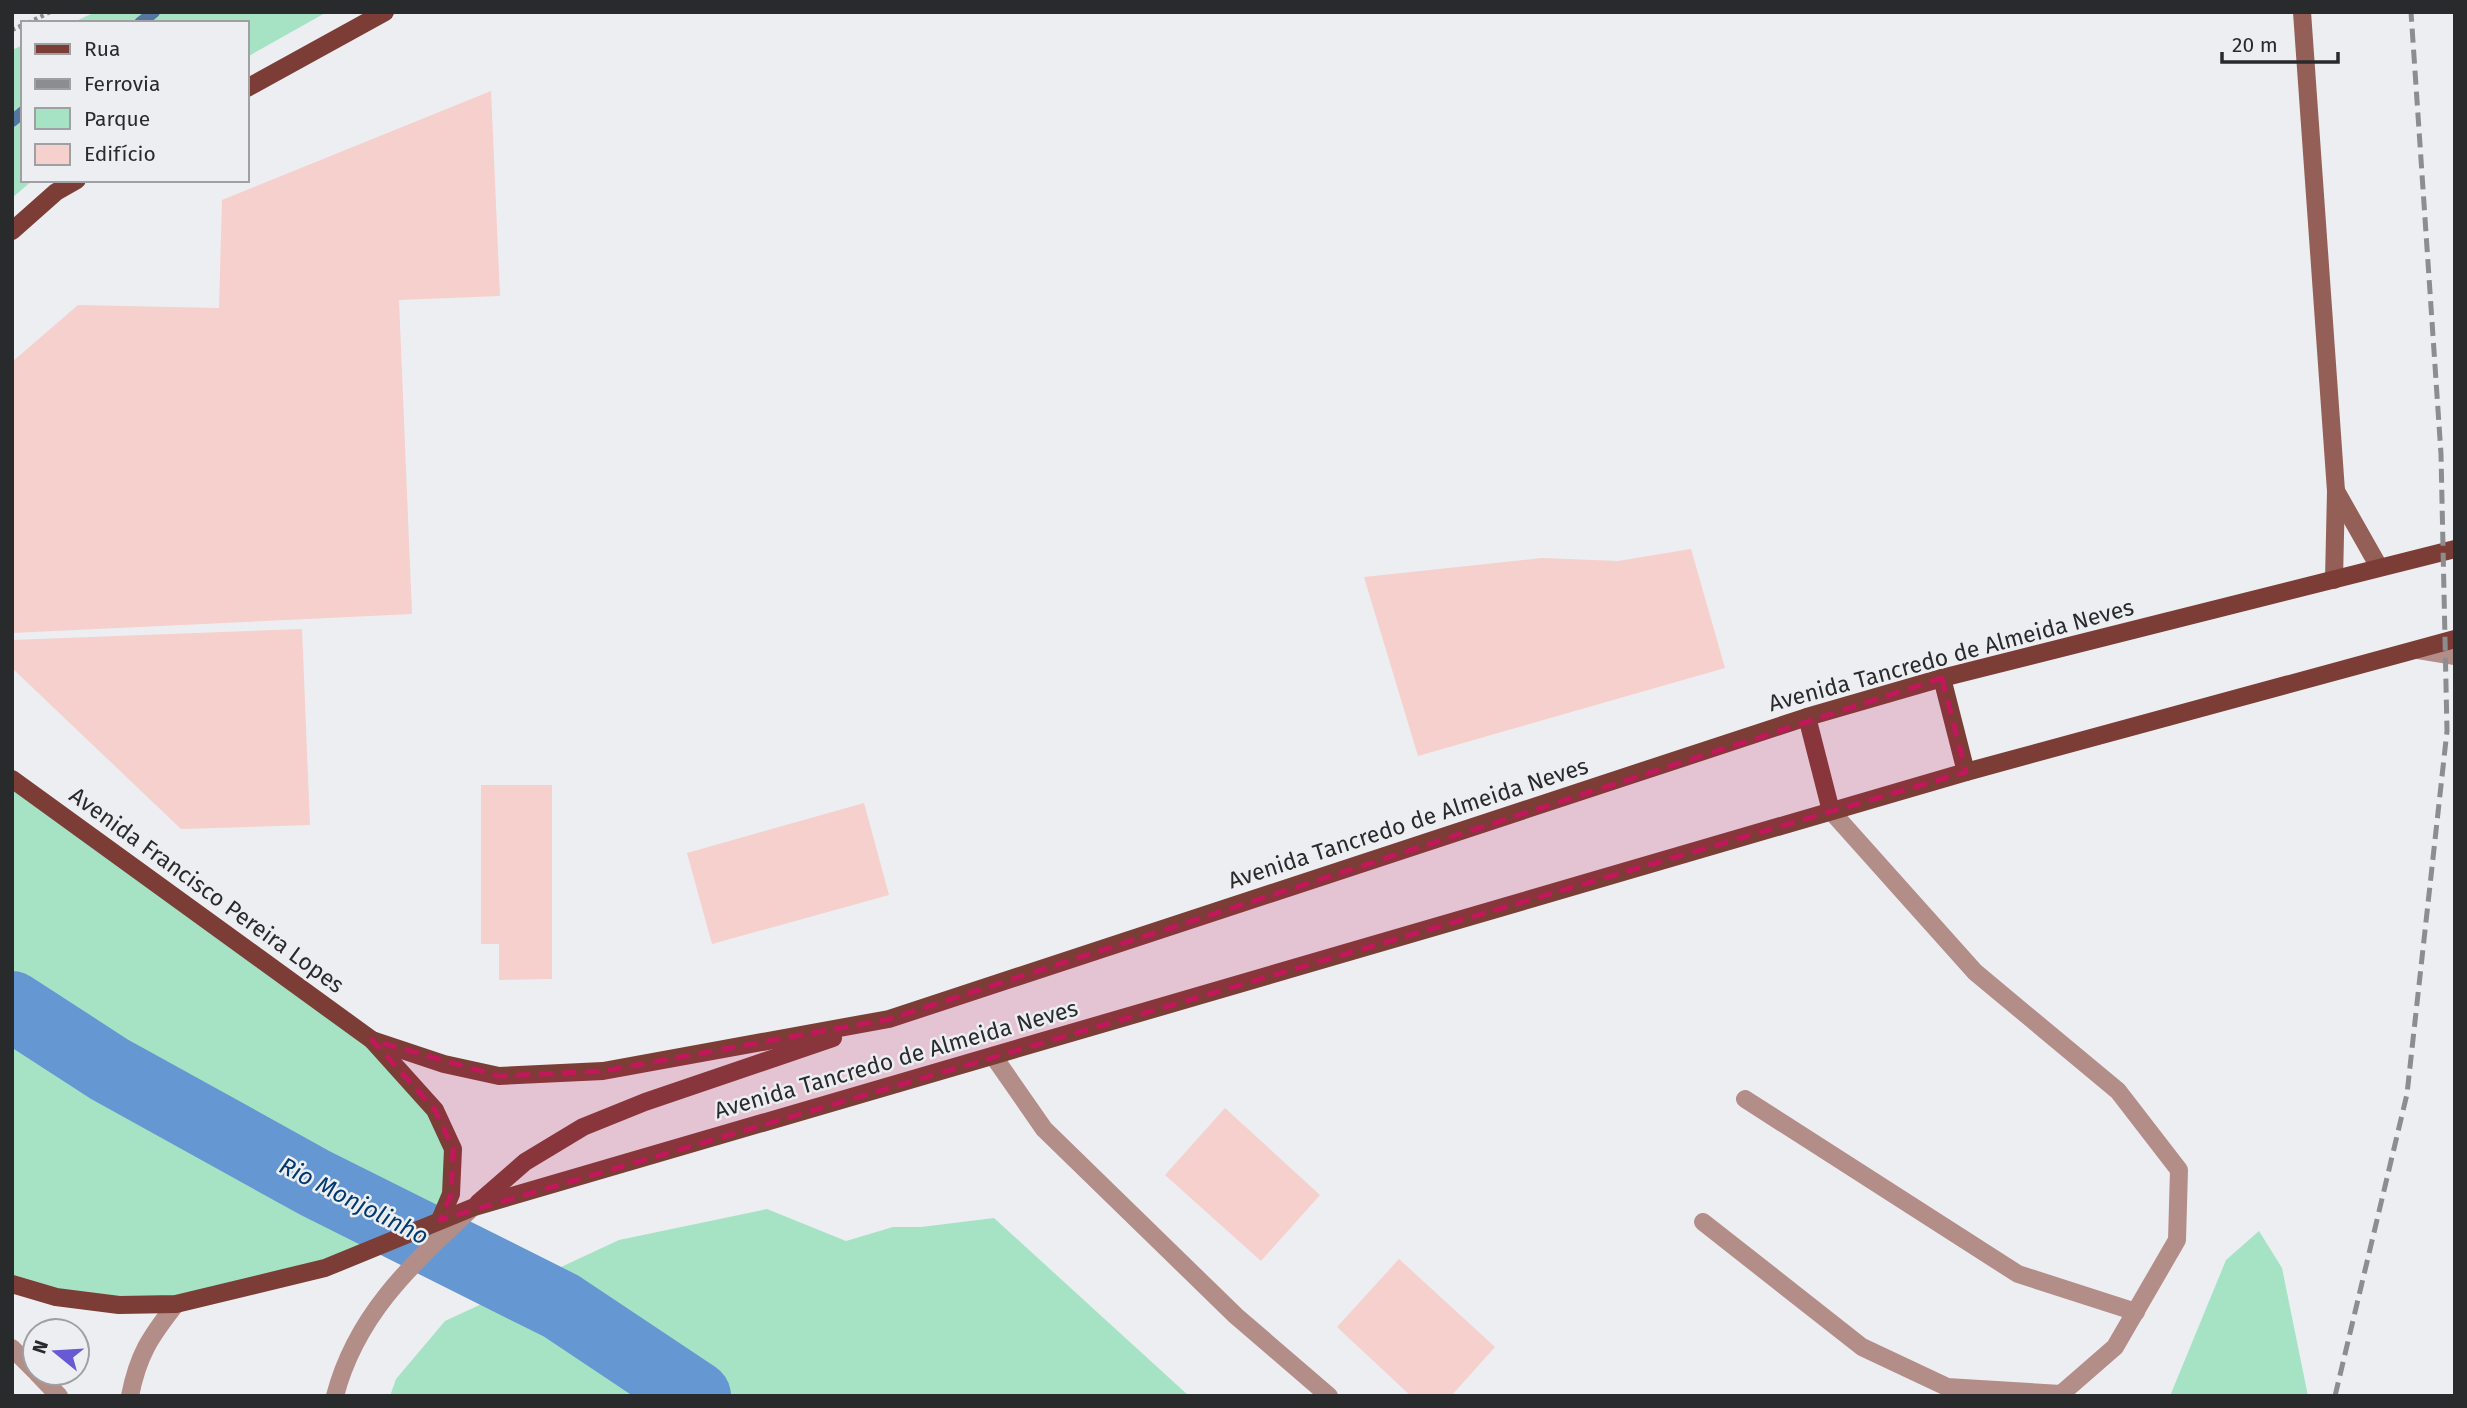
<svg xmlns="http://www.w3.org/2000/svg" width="2467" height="1408" viewBox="0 0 2467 1408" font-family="'Fira Sans',sans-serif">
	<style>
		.green { fill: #a6e3c5 }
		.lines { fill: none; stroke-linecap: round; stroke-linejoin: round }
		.stream { stroke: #5377a1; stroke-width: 12 }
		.river { stroke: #6598d3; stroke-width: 70 }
		.building { fill: #f5d0cc }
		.path { stroke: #8b8c8e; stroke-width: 4.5; stroke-dasharray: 3.5 3.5; stroke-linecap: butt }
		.street { stroke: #b38d88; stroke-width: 18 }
		.secondary { stroke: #945f57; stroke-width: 18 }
		.primary { stroke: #7b3d35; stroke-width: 18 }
		.rail { stroke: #8c8d90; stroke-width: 5; stroke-dasharray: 14 7; stroke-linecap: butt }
		.marked { fill: #c2185b; fill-opacity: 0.2; stroke: #c2185b; stroke-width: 5; stroke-dasharray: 14 9; stroke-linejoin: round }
		.labels { text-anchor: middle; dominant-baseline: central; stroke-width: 5; stroke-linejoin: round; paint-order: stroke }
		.street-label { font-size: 23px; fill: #292a2b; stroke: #edeef2 }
		.water-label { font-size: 24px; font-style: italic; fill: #00396f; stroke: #edeef2 }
	</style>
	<rect width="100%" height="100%" fill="#edeef2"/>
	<g class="green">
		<path d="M95,12H327L247,57V23H72Z"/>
		<path d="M23,45V180H33L12,198V50Z"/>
		<path d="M12,779L372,1040L435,1110L453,1149L440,1220L325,1268L176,1304L12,1284Z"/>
		<path d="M767,1209L846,1241L893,1227H921L994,1218L1189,1396H390L396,1379L445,1321L619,1240Z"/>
		<path d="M2259,1231L2282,1268L2308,1396H2170L2226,1260Z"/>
	</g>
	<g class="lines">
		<g class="stream">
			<path d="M140,23L154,12"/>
			<path d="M12,121L23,112"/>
		</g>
		<path class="river" d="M12,1006L109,1069L315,1183L561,1306L696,1396"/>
	</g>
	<g class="building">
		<path d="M491,91L500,296L399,300L412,614L12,633V362L78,305L219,308L222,200Z"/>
		<path d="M1691,549L1725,668L1418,756L1364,577L1542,558L1618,561Z"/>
		<path d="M302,629L310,825L181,829L12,668V640Z"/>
		<path d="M481,785H552V979L499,980V944H481Z"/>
		<path d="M864,803L889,895L712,944L687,853Z"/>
		<path d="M1225,1108L1320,1195L1261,1261L1165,1175Z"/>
		<path d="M1399,1259L1495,1347L1451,1396H1411L1337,1327Z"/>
	</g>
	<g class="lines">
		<g class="path">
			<path d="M28,23L50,12"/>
			<path d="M12,30L23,25"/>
		</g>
		<g class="street">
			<path d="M2418,650L2455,656"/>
			<path d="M994,1057L1044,1129L1236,1316L1329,1396"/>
			<path d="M1745,1099L2018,1274L2136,1312"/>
			<path d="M1703,1222L1862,1347L1947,1387L2061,1394L2115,1347L2177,1240L2179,1170L2118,1091L1975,972L1831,811"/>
			<path d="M12,1348L35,1371"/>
			<path d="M37,1373L59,1396"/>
			<path d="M130,1396C138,1355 150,1337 176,1304"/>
			<path d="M335,1396C356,1315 411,1265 470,1210"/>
		</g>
		<g class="secondary">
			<path d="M2302,12L2336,491L2334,580"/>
			<path d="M2336,491L2379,567"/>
		</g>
		<g class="primary">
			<path d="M247,88L385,12"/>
			<path d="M12,231L56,192L77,180"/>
			<path d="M1942,678L1966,772"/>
			<path d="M1807,717L1831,811"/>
			<path d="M12,779L372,1040L435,1110L453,1149L451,1194L440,1220"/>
			<path d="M372,1040L444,1064L499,1076L603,1071L889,1019L1807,717L1942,678L2455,549"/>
			<path d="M478,1203L525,1162L583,1127L645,1102L833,1038"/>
			<path d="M12,1284L56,1297L119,1305L176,1304L325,1268L474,1207L1966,772L2455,639"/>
		</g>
		<path class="rail" d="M2335,1396L2407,1094L2447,731L2441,454L2411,12"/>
	</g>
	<path class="marked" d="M1942,678L1966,772L440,1220L451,1194L453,1149L435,1110L372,1040L499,1076L603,1071L889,1019Z"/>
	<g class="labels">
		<g class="street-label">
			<text transform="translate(1951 655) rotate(-15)">Avenida Tancredo de Almeida Neves</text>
			<text transform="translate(1408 823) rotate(-18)">Avenida Tancredo de Almeida Neves</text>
			<text transform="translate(207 890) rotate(36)">Avenida Francisco Pereira Lopes</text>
			<text transform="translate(896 1059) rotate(-16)">Avenida Tancredo de Almeida Neves</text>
		</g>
		<g class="water-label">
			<text transform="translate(354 1201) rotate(27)">Rio Monjolinho</text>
		</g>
	</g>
	<rect width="2467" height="1408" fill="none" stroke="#292a2b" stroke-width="28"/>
	<rect x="21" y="21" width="228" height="161" fill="#edeef2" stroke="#9fa0a2" stroke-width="2"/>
	<rect x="35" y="44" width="35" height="10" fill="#7b3d35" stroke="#9fa0a2" stroke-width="2"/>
	<text x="84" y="56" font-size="21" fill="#292a2b">Rua</text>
	<rect x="35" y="79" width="35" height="10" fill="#8c8d90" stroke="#9fa0a2" stroke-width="2"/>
	<text x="84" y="91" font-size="21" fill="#292a2b">Ferrovia</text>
	<rect x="35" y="108" width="35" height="21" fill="#a6e3c5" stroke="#9fa0a2" stroke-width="2"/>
	<text x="84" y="126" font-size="21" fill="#292a2b">Parque</text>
	<rect x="35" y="144" width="35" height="21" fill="#f5d0cc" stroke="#9fa0a2" stroke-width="2"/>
	<text x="84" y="161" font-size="21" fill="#292a2b">Edifício</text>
	<g transform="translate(56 1352) rotate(288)"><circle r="33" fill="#edeef2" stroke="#9fa0a2" stroke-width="2"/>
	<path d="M0-5L12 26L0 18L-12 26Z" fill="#675ad3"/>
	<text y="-10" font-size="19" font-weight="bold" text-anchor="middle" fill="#292a2b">N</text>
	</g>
	<path d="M2222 52v10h116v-10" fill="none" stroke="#292a2b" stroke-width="3.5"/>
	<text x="2232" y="52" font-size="21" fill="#292a2b" stroke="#edeef2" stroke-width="5" paint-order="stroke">20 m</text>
</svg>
